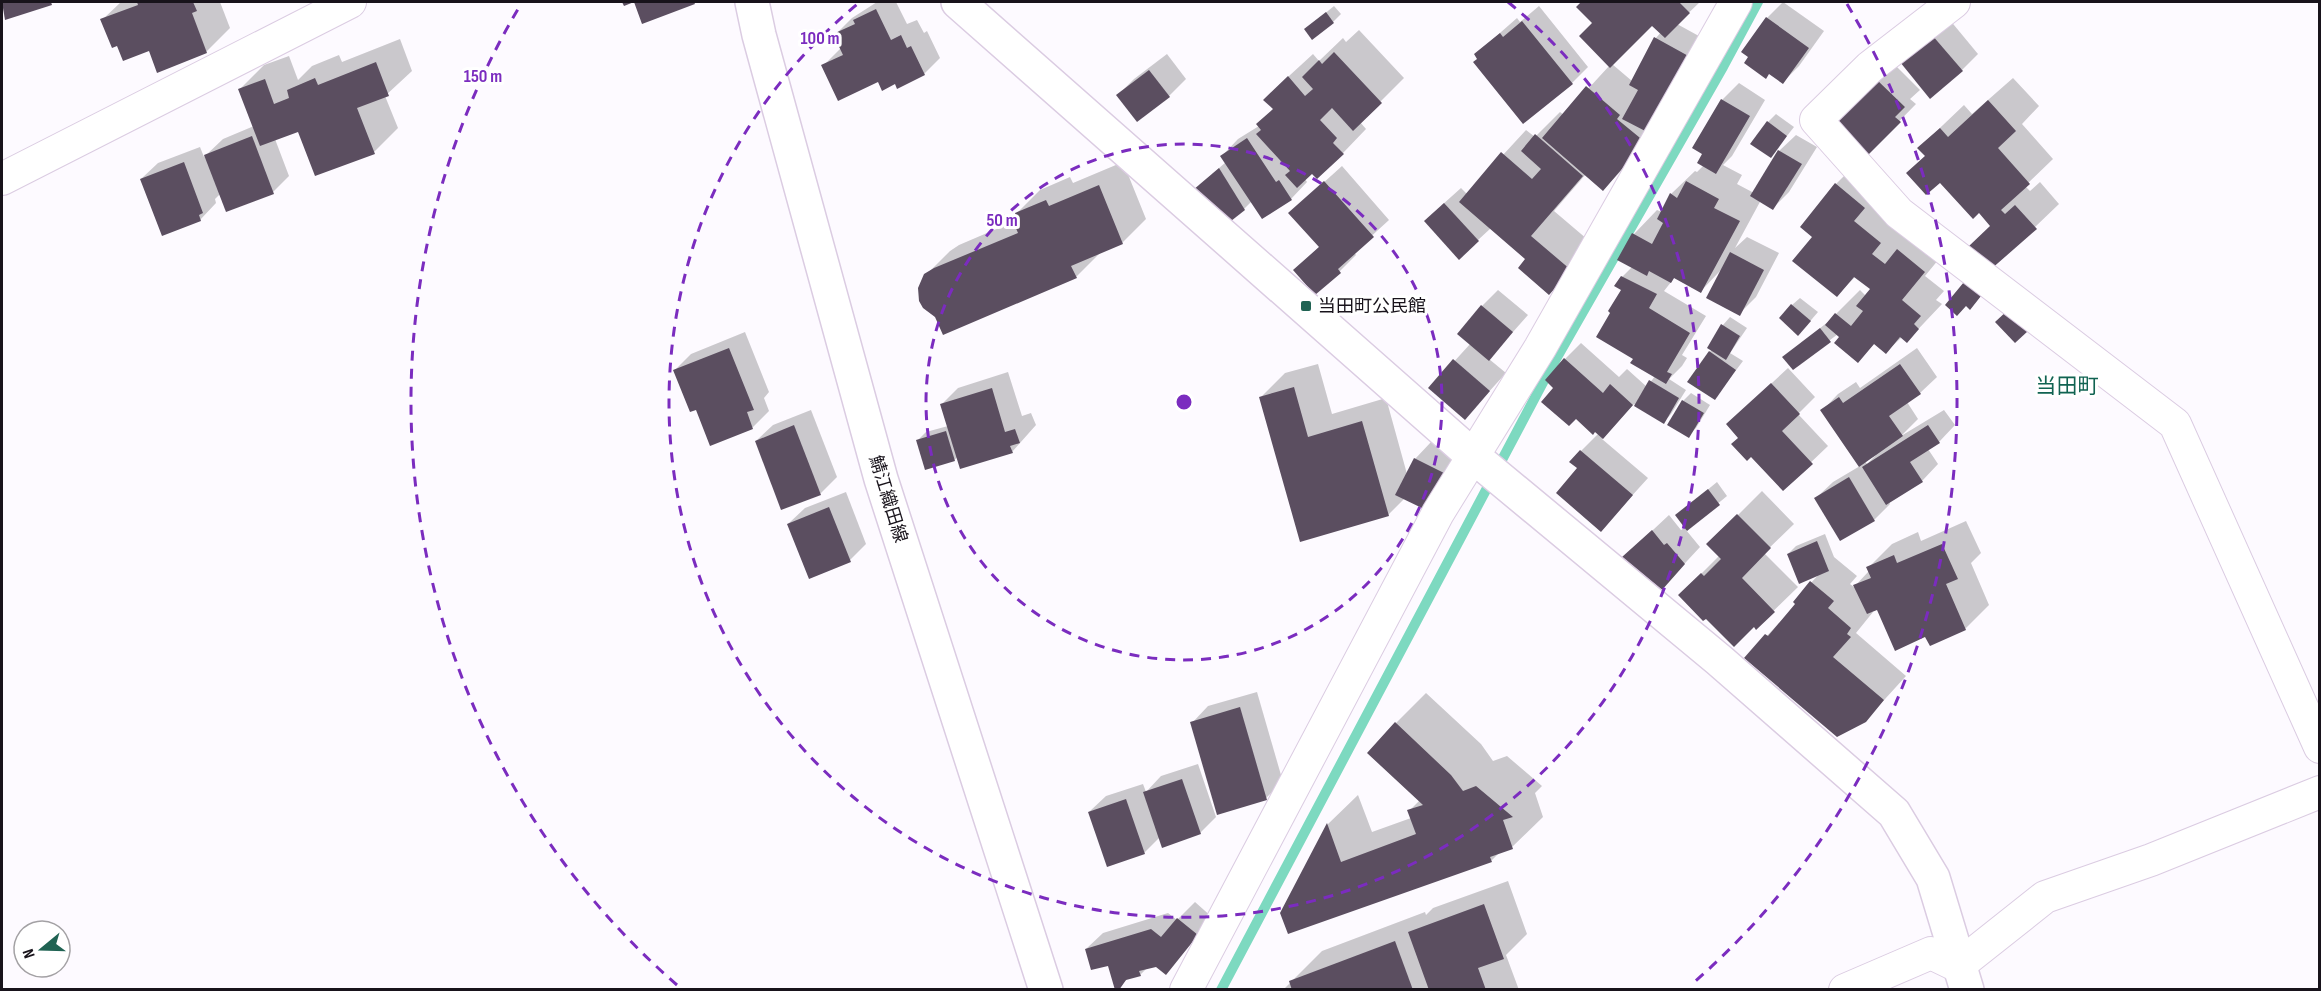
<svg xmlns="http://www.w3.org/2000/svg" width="2321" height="991" viewBox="0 0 2321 991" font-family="'Sofia Sans Condensed','Noto Sans JP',sans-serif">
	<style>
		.shadow { fill: #0003; fill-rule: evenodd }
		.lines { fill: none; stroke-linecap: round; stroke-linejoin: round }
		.stream { stroke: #7dd9c0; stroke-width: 10 }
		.building { fill: #5b4e60 }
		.minor-casing { stroke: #dbcce2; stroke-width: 34 }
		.tertiary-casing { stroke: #dbcce2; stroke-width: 36 }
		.secondary-casing { stroke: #dbcce2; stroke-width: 36 }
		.minor { stroke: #fff; stroke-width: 32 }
		.tertiary { stroke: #fff; stroke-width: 33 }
		.secondary { stroke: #fff; stroke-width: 33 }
		.ring { fill: none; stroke: #7b2cbf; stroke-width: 3; stroke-dasharray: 10 8 }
		.poi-dot { fill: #206353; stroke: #fff; stroke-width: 2 }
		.labels { text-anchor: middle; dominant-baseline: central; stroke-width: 6; stroke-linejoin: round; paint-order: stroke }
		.poi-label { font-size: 18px; fill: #18131b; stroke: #fff; text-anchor: start }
		.street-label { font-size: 18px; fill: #18131b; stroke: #fff }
		.quarter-label { font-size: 21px; fill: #116352; stroke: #fff }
		.centre { fill: #7b2cbf; stroke: #fff; stroke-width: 3 }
		.ring-label { font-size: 18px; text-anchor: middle; font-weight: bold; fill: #7b2cbf; stroke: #fff; stroke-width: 6; stroke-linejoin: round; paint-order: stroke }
	</style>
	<rect width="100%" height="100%" fill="#fdfaff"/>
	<g class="shadow">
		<path d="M2,2H53L6,19Z"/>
		<path d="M121,2H220L230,28L206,52L150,49L118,44L102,20Z"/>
		<path d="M636,2H695L643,22Z"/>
		<path d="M877,2H896L907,24L917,20L924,33L927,31L940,58L924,74L896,82L878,80L823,66L841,48L835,35L852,18Z"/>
		<path d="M1583,2H1700L1677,24L1708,41L1627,165L1603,189L1586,174L1554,211L1594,245L1573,269L1527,259L1491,228L1478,240L1442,205L1461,188L1467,194L1526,130L1535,137L1560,112L1564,115L1610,65L1594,23L1578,7ZM1652,24L1661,32L1656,38L1632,81L1612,64Z"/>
		<path d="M1783,2L1824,31L1799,66L1783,82L1767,18Z"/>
		<path d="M1334,6L1341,14L1333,22L1306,29Z"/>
		<path d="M1539,6L1588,67L1572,83L1479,59L1476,54L1517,18L1520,22Z"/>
		<path d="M1949,19L1978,54L1962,70L1918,46Z"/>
		<path d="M1359,30L1404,78L1360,122L1366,129L1343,153L1312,172L1305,179L1307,182L1291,199L1252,201L1244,209L1203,182L1226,162L1222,156L1238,139L1259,126L1274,109L1265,100L1289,76L1313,54L1319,61L1343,38L1346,42Z"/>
		<path d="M400,39L412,71L385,96L398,128L374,152L299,130L275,139L289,176L273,192L221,193L215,199L216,203L200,220L141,179L158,163L200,147L204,157L223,139L254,126L240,89L264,65L289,56L298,80L312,66L339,55L342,62Z"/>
		<path d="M1167,54L1186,79L1169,96L1137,120L1118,95L1134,79Z"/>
		<path d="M1895,65L1920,90L1910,99L1916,104L1868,153L1838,123Z"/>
		<path d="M2013,78L2039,106L2022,124L2053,159L2025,186L2030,191L2040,182L2059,204L2035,227L1991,225L1979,211L1940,180L1908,173L1926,155L1919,148L1943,125L1964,105L1972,114Z"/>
		<path d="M1739,83L1765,100L1732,156L1723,165L1742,175L1737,184L1754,193L1779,151L1796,135L1817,147L1789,192L1773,208L1761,200L1735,248L1747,237L1779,253L1756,297L1739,314L1720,271L1701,291L1675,277L1664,291L1706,316L1682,355L1687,358L1682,366L1669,379L1686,390L1671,414L1664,422L1634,404L1602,439L1648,478L1601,530L1579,468L1581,451L1599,433L1555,388L1565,359L1581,343L1619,377L1627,369L1647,387L1655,376L1635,358L1622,277L1632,267L1619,259L1634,234L1657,210L1662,212L1671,194L1695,171L1697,172L1704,165L1722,100Z"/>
		<path d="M1776,114L1794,127L1771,156L1768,122Z"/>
		<path d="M1860,160L1895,229L1909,240L1922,227L1948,248L1925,276L1944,291L1936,300L1942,304L1907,341L1902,337L1886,352L1875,343L1858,361L1838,334L1793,368L1784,357L1829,321L1860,290L1866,296L1872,289L1856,276L1837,295L1814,237L1836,184Z"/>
		<path d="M1123,162L1146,219L1122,243L1100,253L1076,277L926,275L950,251L959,245L1015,221L1018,218L1016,214L1040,190L1070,177L1073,183Z"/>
		<path d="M1342,166L1389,220L1354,252L1356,255L1340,271L1316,293L1295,270L1320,246L1290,213Z"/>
		<path d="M1498,290L1528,315L1489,359L1506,373L1465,418L1430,388L1471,343L1482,306Z"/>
		<path d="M1800,298L1818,312L1806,326L1792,305Z"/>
		<path d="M1730,317L1747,328L1730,353L1743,361L1715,398L1710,352L1723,325Z"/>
		<path d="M745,332L769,392L764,398L769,411L753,427L711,444L697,408L675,370L691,354Z"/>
		<path d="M1917,348L1937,377L1920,393L1907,402L1918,419L1901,436L1944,410L1955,425L1939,442L1928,449L1938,464L1922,481L1889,502L1890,504L1874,520L1816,498L1833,482L1860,466L1822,411L1838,394L1856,382L1860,388ZM1876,455L1867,464L1865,461Z"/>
		<path d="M1318,364L1332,414L1386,398L1407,474L1415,459L1431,442L1460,456L1442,492L1405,498L1388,515L1261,397L1285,373Z"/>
		<path d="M1788,368L1815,397L1798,414L1828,446L1783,489L1752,455L1740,437L1745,408Z"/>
		<path d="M1008,372L1022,416L1031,413L1036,425L1012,452L958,457L954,460L918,440L926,432L948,426L942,404L958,388Z"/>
		<path d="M1691,393L1710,405L1696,428L1688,436L1669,425L1683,401Z"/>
		<path d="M811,410L837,477L821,493L782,508L756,441L773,425Z"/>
		<path d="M1717,482L1727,496L1686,530L1700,547L1662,588L1624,557L1669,515L1681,530L1686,527L1677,515Z"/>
		<path d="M1762,491L1794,524L1764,553L1798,587L1757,627L1680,595L1720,555L1709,544Z"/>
		<path d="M846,492L866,544L850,560L788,524L805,508Z"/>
		<path d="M1966,521L1981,553L1971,563L1989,605L1965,629L1878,608L1871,611L1873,612L1856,633L1906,676L1865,721L1746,658L1797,604L1795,601L1819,574L1788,554L1796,546L1825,534L1834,557L1857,576L1850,584L1854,587L1869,571L1868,568L1892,544L1918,532L1921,541Z"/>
		<path d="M1257,692L1283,782L1266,798L1192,723L1208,706Z"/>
		<path d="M1426,693L1481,744L1493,761L1507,756L1542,786L1535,793L1543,817L1512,847L1501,851L1492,860L1289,933L1282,913L1328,824L1358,795L1372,832L1411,818L1409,811L1420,800L1396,723Z"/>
		<path d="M1198,764L1216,817L1200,833L1160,837L1144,853L1089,812L1106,796L1143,784L1146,792L1161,776Z"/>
		<path d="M1508,881L1527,934L1506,955L1519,990H1283L1322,951L1425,912L1426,915L1433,908Z"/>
		<path d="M1195,902L1213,918L1166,973L1157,965L1147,968L1140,975L1128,978L1117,990L1109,964L1086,949L1103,933L1168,913L1177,920Z"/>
	</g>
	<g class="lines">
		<path class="stream" d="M1221,990L1548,373L1723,67L1758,2"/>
	</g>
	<g class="building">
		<path d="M2,2H51L52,5L5,20Z"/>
		<path d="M137,2H193L197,11L192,13L207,53L157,73L149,51L123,61L117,46L112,48L100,19L138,5Z"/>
		<path d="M622,2H694L695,4L642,24L634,2L624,6Z"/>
		<path d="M1581,2H1679L1690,13L1665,38L1652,26L1610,68L1579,36L1592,23L1576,7Z"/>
		<path d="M876,9L891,40L901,35L907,48L911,46L925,75L897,89L895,84L882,91L878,82L838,101L821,65L843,55L833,34L855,24L853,20Z"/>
		<path d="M1326,12L1334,23L1312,40L1304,29Z"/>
		<path d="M1766,17L1809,48L1783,84L1769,74L1766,79L1744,63L1748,57L1741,52Z"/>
		<path d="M1522,21L1573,84L1523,124L1473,62L1477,59L1474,54L1500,33L1503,37Z"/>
		<path d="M1932,35L1963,71L1930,99L1900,62Z"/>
		<path d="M1654,37L1692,58L1651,134L1622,119L1638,90L1629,85Z"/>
		<path d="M1334,52L1382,103L1353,131L1332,108L1320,120L1337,138L1333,143L1344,154L1317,179L1312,174L1297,188L1285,175L1290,171L1256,134L1261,130L1256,124L1273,109L1263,100L1288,76L1305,96L1313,89L1302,77L1319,60L1322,64Z"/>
		<path d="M376,62L389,96L357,108L375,154L315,176L298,132L260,146L238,89L265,79L274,104L289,98L287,90L315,78L318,85Z"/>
		<path d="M1149,70L1170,97L1137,122L1116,95Z"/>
		<path d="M1877,80L1905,107L1895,117L1901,122L1868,155L1836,123Z"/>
		<path d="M1586,86L1620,115L1617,119L1645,142L1603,191L1542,138Z"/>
		<path d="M1721,99L1750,116L1716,174L1697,163L1702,154L1692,148Z"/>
		<path d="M1988,100L2016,131L1998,148L2030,184L2001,210L2005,214L2015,205L2037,229L1990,270L1969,246L1990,226L1979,213L1973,219L1940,183L1926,195L1906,173L1925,156L1917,148L1940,128L1948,137Z"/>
		<path d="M1767,121L1787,136L1771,158L1750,144Z"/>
		<path d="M1535,134L1583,176L1531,236L1571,270L1549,295L1518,268L1525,259L1459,202L1501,152L1532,179L1541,169L1521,151Z"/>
		<path d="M252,136L274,194L226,212L204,155Z"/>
		<path d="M1247,138L1276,182L1279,180L1292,200L1262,219L1220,156Z"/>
		<path d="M1778,150L1802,164L1773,210L1750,196Z"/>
		<path d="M184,162L203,213L199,215L201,221L162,236L140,179Z"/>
		<path d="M1219,168L1245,210L1231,221L1193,190Z"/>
		<path d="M1324,181L1374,237L1338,269L1341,273L1315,295L1293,270L1319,247L1288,213Z"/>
		<path d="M1686,181L1719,199L1714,208L1740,221L1701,293L1674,278L1671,283L1649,271L1647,276L1617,260L1632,233L1652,244L1663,223L1657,219L1670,193L1677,198Z"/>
		<path d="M1835,183L1865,208L1854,221L1881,243L1872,254L1885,264L1897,249L1925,272L1902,300L1921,316L1914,324L1919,329L1907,343L1900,337L1886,354L1874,344L1858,363L1834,343L1839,337L1825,325L1835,313L1851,326L1863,311L1856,306L1870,289L1854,277L1837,297L1792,261L1812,237L1800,227Z"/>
		<path d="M1099,185L1123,244L1071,266L1077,278L943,335L935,317L923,308L919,301L918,288L924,274L934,268L1018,233L1013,221L1017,219L1015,213L1046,200L1049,206Z"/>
		<path d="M1444,203L1479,241L1459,260L1424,221Z"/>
		<path d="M1730,252L1764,270L1740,316L1706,298Z"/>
		<path d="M1621,276L1657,294L1649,308L1690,333L1667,372L1672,374L1666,384L1630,363L1633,359L1596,337L1610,313L1608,311L1621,290L1614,286Z"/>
		<path d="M1964,282L1981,296L1970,310L1966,306L1957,316L1945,305Z"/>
		<path d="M1791,304L1811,321L1798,336L1779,318Z"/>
		<path d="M1481,305L1513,332L1489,361L1457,334Z"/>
		<path d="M2008,310L2028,331L2015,343L1995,322Z"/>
		<path d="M1721,324L1740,336L1726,360L1707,348Z"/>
		<path d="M1820,328L1831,342L1793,370L1782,357Z"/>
		<path d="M729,348L754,410L747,412L753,429L710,446L696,410L690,412L673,370Z"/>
		<path d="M1709,351L1736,370L1715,400L1687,382Z"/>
		<path d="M1564,358L1603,393L1610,384L1633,405L1603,439L1595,432L1593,435L1576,419L1569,426L1541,402L1553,388L1545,380Z"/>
		<path d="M1453,359L1490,391L1465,420L1428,388Z"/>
		<path d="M1900,364L1921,394L1889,416L1903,436L1859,467L1820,410L1839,397L1843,403Z"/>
		<path d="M1649,380L1679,398L1664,424L1634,406Z"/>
		<path d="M1771,383L1800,414L1782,431L1813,464L1783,491L1751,457L1747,461L1731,444L1738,438L1726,424Z"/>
		<path d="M1294,387L1308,437L1362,421L1389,516L1300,542L1259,397Z"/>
		<path d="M992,388L1005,432L1015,429L1020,443L1010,446L1013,453L960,469L940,404Z"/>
		<path d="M1682,400L1704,413L1689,438L1667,425Z"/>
		<path d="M794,425L821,495L781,510L755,441Z"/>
		<path d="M1928,425L1940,443L1910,462L1923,482L1886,505L1862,467Z"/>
		<path d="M946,431L955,461L925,470L916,440Z"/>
		<path d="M1580,450L1633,495L1601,532L1556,493L1577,468L1569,462Z"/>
		<path d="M1414,458L1444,473L1426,510L1395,495Z"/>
		<path d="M1849,477L1875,521L1840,541L1814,498Z"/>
		<path d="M1708,489L1720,505L1687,531L1675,515Z"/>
		<path d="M829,507L851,562L809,579L787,524Z"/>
		<path d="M1737,514L1771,548L1742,578L1775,612L1756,630L1754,627L1734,647L1706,619L1703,621L1678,595L1701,573L1704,576L1721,559L1706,544Z"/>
		<path d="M1652,530L1664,545L1667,543L1685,564L1662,590L1622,557Z"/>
		<path d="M1817,541L1829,571L1799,584L1787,554Z"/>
		<path d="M1942,544L1958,579L1946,584L1966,630L1930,646L1925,637L1895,651L1877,610L1867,614L1853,585L1871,578L1866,567L1894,555L1897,563Z"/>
		<path d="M1810,581L1834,601L1828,608L1851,628L1847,634L1851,637L1833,657L1884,700L1866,722L1837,737L1744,658L1765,634L1768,636L1795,604L1793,602Z"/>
		<path d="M1240,707L1267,800L1217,815L1190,722Z"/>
		<path d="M1395,722L1451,775L1463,791L1476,786L1513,817L1503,820L1513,849L1490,857L1492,862L1288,934L1280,913L1327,823L1341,862L1416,834L1407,810L1423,805L1367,753Z"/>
		<path d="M1182,779L1201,834L1162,848L1143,792Z"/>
		<path d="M1126,799L1145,854L1107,867L1088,812Z"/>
		<path d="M1484,904L1504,959L1478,968L1486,990H1429L1408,932Z"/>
		<path d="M1177,918L1198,935L1166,975L1156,967L1139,971L1141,976L1126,980L1119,990H1115L1108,966L1091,970L1085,949L1151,929L1161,937Z"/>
		<path d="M1395,941L1413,990H1292L1289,981Z"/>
	</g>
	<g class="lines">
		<g class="minor-casing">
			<g id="minor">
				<path d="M1954,2L1870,67L1816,120L1899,213L2175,424L2320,747"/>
				<path d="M2,179L350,2"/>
				<path d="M1186,990L1438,513L1540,348L1736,2"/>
				<path d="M1845,990L1931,953L1958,966L2045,897L2151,860L2320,792"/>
			</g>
		</g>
		<g class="tertiary-casing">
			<path id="tertiary" d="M958,2L1474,457L1719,660L1894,813L1933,878L1967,990"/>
		</g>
		<g class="secondary-casing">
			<path id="secondary" d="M752,2L759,35L881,479L1046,990"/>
		</g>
		<use href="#minor" class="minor"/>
		<use href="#tertiary" class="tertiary"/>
		<use href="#secondary" class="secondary"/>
	</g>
	<g class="ring">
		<circle cx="1184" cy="402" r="258"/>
		<path d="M1508 2A515 515 0 1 1 860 2"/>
		<path d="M677 985A773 773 0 0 1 521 4M1847 4A773 773 0 0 1 1691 985"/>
	</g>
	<rect class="poi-dot" x="1300" y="300" width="12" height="12" rx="3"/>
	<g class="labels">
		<g class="poi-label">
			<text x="1318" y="306">当田町公民館</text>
		</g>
		<g class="street-label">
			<text transform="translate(888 499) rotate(73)">鯖江織田線</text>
		</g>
		<g class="quarter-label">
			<text x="2067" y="386">当田町</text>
		</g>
	</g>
	<circle cx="1184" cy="402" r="9" class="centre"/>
	<g class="ring-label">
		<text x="820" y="44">100 m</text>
		<text x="483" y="82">150 m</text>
		<text x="1002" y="226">50 m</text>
	</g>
	<rect width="2321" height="991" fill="none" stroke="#18131b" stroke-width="6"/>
	<g transform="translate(42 949) rotate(251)"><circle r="28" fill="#ffffff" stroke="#a3a1a4" stroke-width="1.5"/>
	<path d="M0-4.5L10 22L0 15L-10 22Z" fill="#206353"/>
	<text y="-9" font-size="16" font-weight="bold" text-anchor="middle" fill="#18131b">N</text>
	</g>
</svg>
